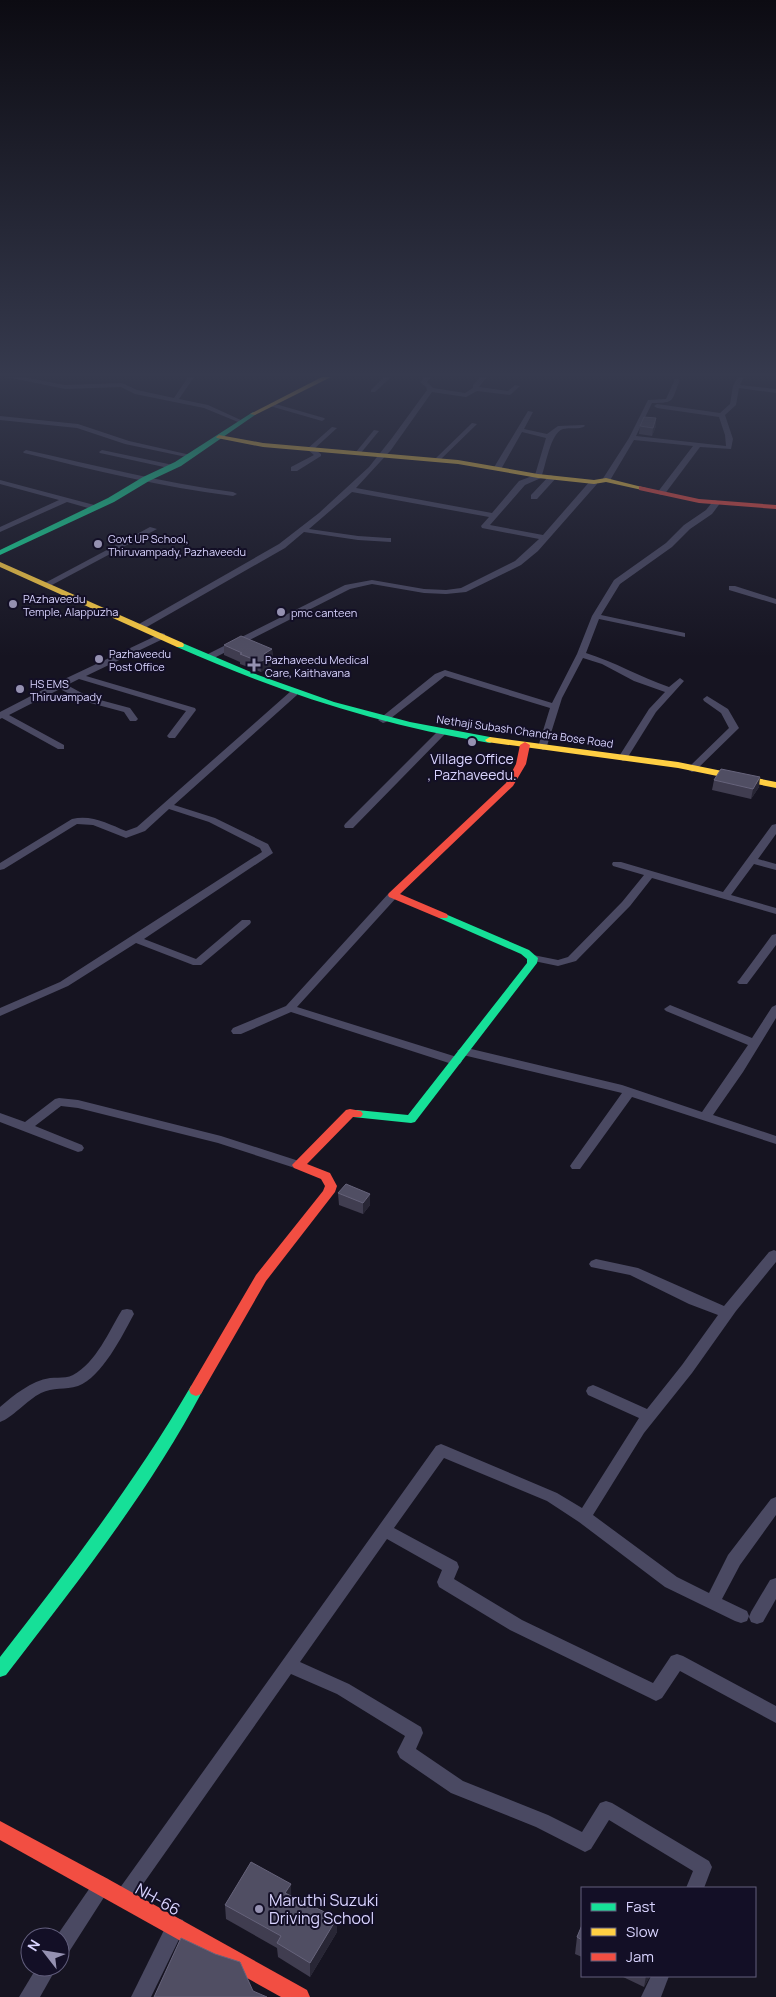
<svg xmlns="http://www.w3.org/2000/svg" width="776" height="1997" viewBox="0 0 776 1997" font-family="Manrope,sans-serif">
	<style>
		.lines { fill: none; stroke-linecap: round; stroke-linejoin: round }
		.street { fill: #4a4962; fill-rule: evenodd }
		.fast { fill: #16e098; fill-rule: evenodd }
		.slow { fill: #ffcf43; fill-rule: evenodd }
		.jam { fill: #f24e42; fill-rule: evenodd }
		.wall { fill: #403d50 }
		.shaded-wall { fill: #282635 }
		.building { fill: #504e63; stroke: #66637b }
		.poi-dot { fill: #9591b1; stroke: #130f26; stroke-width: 2 }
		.labels { text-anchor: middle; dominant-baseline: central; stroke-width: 4; stroke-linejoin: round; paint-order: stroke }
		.far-poi-label { font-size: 11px; fill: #d9d4ff; stroke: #130f26; text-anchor: start }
		.far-street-label { font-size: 11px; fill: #d9d4ff; stroke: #130f26 }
		.poi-label { font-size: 14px; fill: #d9d4ff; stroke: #130f26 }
		.near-street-label { font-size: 16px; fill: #d9d4ff; stroke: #130f26 }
		.near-poi-label { font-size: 16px; fill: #d9d4ff; stroke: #130f26; text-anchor: start }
	</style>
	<rect width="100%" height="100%" fill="#161421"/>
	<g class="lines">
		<g class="street">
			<path d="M7,377H23L65,385L122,383L137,390L174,398L188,377H194L179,399L208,405L243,421L238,422L204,408L135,394L121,387L65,389Z"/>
			<path d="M384,377H391L375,392H371V390Z"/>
			<path d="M424,377H431L427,382L433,388L465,393L473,388V385L480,377H487L479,387L508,391L515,385L520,386L510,395L477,391L466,397L432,392L391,450L356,488L492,513L519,481L535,475L546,438L522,432L500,471L493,469L528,411L533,412L524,429L547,434L558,426L584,425L585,426C579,430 570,427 563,429C550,433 546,466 541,478L525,485L490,525L543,535L591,480H597V484L538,551L521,565L466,592L446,594L424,593L372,584L350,589L212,659H206V655L345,585L372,580L424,589L446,590L461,588L515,561L539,539L482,528L481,526L489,517L352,492L309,529L358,536L388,538H391V542L358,540L304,532L285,548L145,628H139V624L279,544L319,513L369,467L392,438L427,390L426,387L420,382Z"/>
			<path d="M738,377H744L740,385L776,389V393L739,388L736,405L725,415L733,439L731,449L700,447L664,495H661L657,493L693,446L634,440L609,482H603L602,480L629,438L648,400L666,399L675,379L680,380C671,401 676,403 652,403L636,436L726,446L725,435L719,417L657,408L654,406L657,404L720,413L730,404L733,386Z"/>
			<path d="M272,403L324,418L325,419L322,421L270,406L269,405Z"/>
			<path d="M0,416L78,424L129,441L195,456L191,458L125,444L77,428L0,420Z"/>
			<path d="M472,423L477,424L439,461H435V459Z"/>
			<path d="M332,427L337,428L314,449L321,454V456L297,471H291V467L314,455L307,449Z"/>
			<path d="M374,430L379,431L360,454H356V452Z"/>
			<path d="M26,450C95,465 163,483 233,492L237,494L233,496C162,487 93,470 24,453L23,452Z"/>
			<path d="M102,450L173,465L177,467L173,469L100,453L99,452Z"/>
			<path d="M550,475L557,477L537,499H531V495Z"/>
			<path d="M0,480L98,506L99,508L95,510L67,502L0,532V527L59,500L0,484Z"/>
			<path d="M714,500L721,502L712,514L690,529L672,547L620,584L601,615L685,633V637L599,619L586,653C615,662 640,677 669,687L680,678L684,681L656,712L626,760L623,761L618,758L649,709L665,692L634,681L602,664L583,658L562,698L546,749L543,750L538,747L550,708L445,676L386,722L383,723L378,720L435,674L445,670L552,703L577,654L592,616L614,580L666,543L684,525L706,510Z"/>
			<path d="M150,527L157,529L50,586L43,584Z"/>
			<path d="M729,586H735L776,599V604L729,590Z"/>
			<path d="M162,633L165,634V638L86,676L195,708L196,710L175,738H169L167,736L186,711L79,679L67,685L89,697L130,708L138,719L136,721H130L124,712L83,701L60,689L9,715L64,745V749H58L2,718L0,719V712L56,683Z"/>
			<path d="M294,690L297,691V695L174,805L215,818L268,844L273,853L144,939L196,959L242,920H250L251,922L250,924L201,965H193L136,943L68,986L0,1016V1008L60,982L262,852L260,848L209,822L169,809L145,831L126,838L93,825L77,824L4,869L0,870V863L72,819C91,814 109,824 126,831L137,827L291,691Z"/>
			<path d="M707,696L728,709L739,728L695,771L692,772L687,769L689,767L729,728L721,713L704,701L703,699Z"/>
			<path d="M442,729L447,732L445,734L353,828H345L344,826L345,824L439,730Z"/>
			<path d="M776,824V834L758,859L776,864V870L754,864L731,895L776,908V914L652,878L630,906L576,961L558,966L529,960L528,958L533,955L558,960L568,957L622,902L644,875L613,866L612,864L613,862H621L723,892L772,825Z"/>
			<path d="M393,892L398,895L397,897L297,1007L460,1058L462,1061L460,1064H452L291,1012L241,1034H233L231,1031L233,1028L286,1006L389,893Z"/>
			<path d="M776,934V945L747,984H739L737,982L739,980L772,935Z"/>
			<path d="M670,1005L752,1038L772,1007L776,1005V1018L743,1072L713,1115L776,1136V1144L632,1097L580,1169H572L570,1166L572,1163L622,1093L463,1055L457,1051L463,1047L622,1085L702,1112L748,1045L666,1011L664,1009Z"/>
			<path d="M59,1098L78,1100L221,1136L302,1162L304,1165L302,1168L298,1169L218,1143L78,1108L61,1106L35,1126L82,1145L84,1148L82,1151L78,1152L0,1122V1113L25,1122L55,1099Z"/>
			<path d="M774,1250L776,1251V1262L736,1311L692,1373L644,1433L593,1515L677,1577L709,1593L728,1555L771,1499L776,1497V1515L740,1565L722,1599L747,1611L749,1616L747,1621L741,1623L735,1621L665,1587L579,1522L547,1501L444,1458L394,1528L457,1562L459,1567L454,1579L522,1620L653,1683L671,1656L677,1654L683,1656L776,1706V1723L680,1671L662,1698L656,1701L650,1698L510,1630L439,1587L437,1582L442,1570L387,1539L300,1662L349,1684L421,1727L423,1733L416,1749L463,1781L548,1815L582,1832L600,1803L606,1801L612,1803L709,1861L712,1867L704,1888H686L693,1871L609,1820L591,1849L585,1852L536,1827L451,1793L400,1758L397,1752L405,1736L337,1694L291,1674L129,1904L123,1907L117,1904L114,1898L117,1892L436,1446L441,1444L446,1446L557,1493L582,1508L639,1418L588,1395L586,1391L588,1387L593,1385L598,1387L647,1409L682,1365L718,1315L689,1304L630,1275L591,1267L589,1264L591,1261L596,1259L638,1268L724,1306L769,1252Z"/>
			<path d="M127,1309L132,1310L134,1314C122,1336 102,1377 78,1386C65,1390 53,1387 41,1393C27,1400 12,1418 0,1422V1407C14,1395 31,1381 50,1378C58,1377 66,1379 73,1375C96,1363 109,1331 122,1310Z"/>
			<path d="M776,1578V1599L763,1622L757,1624L751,1622L749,1617L751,1612L770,1580Z"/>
			<path d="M102,1876L108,1879L111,1885L108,1891L67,1955L60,1957V1937H56L96,1879Z"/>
			<path d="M176,1918L183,1920L185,1927L151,1997H131L169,1920Z"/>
			<path d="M37,1967H57L40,1997H19Z"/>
			<path d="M651,1976H669L661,1997H641Z"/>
		</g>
		<g class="fast">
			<path d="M253,412L256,414L255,415L181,466L149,481L114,502L0,555V550L108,498L143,477L175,462Z"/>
			<path d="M180,642L258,675L334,702L410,722L490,737L495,740L490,743C379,725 279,692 177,647L176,645Z"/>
			<path d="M443,913L529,950L538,958L537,963L415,1122L411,1123L353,1117L351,1114L353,1111L357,1110L408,1115L527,963V959L521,954L439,918L438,916Z"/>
			<path d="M196,1384L201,1386L203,1390C149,1492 76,1584 6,1675L0,1677V1657C68,1570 135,1482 191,1386Z"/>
		</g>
		<g class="slow">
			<path d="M322,377H331L255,415L250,414Z"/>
			<path d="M219,435L263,443L458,460L538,474L594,480L606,478L646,488L642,490L606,482L594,484L538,478L458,464L263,447L217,438L216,437Z"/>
			<path d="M0,562L183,643L184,645L183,647H177L0,567Z"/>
			<path d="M490,737L678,762L776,782V788L678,768L487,742L485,740Z"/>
		</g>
		<g class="jam">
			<path d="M639,486L699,499L776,505V509L699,503L639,490Z"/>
			<path d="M525,742L530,745L526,764L513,786L400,894L447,914L448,916L447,918H439L389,897L388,895L389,893L506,783L516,764L520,745Z"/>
			<path d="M350,1109L361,1111L363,1114L361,1117H353L307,1164L330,1173L337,1186L335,1192L266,1281L201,1394L196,1396L191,1394L189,1390L191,1386L256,1275L323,1191L325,1186L321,1179L294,1168L292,1165L346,1110Z"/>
			<path d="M0,1821L108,1879L307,1990L310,1997H281L0,1840Z"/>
		</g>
	</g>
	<g class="wall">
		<path d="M640,426H656L652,436L639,434Z"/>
		<path d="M224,645L272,649L273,659L271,660V666L261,672L240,664V662L224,655Z"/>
		<path d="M714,780L759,787L751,799L712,790Z"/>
		<path d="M338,1193L370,1205L363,1214L339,1205Z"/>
		<path d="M291,1896L337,1932L310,1977L278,1957L277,1948L226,1919L225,1905Z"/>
		<path d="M582,1925V1957L575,1954L577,1937Z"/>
		<path d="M621,1976H650L644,1987Z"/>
	</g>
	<g class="shaded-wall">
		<path d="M656,418V426L652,436L653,428Z"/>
		<path d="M272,649L273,659L271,660V666L261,672L260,662L264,654Z"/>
		<path d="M760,777L759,787L751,799L753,789Z"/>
		<path d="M370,1194V1205L363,1214V1203Z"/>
		<path d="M291,1884V1898L285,1893Z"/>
		<path d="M337,1918V1932L310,1977V1963Z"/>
		<path d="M646,1976H650L644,1987Z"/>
	</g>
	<g class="building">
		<path d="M644,417L656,418L653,428L640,426Z"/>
		<path d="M241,636L272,649L264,654L271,656L260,662L240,654L242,653L224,645Z"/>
		<path d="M721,769L760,777L753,789L714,780Z"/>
		<path d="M346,1184L370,1194L363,1203L338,1193Z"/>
		<path d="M251,1862L291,1884L285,1893L337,1918L310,1963L277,1943L281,1936L225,1905Z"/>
		<path d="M582,1925V1940L577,1937Z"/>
		<path d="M181,1938L215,1954L240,1962L253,1991L267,1997H154Z"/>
	</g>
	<linearGradient id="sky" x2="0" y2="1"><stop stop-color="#0c0b12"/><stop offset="0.57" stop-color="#363a4e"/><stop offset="1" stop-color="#363a4e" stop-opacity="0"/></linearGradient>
	<rect width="776" height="657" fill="url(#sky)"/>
	<g class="poi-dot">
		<circle cx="98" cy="544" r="5"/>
		<circle cx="13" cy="604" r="5"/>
		<circle cx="281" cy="612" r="5"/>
		<circle cx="99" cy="659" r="5"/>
		<path d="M251.5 657.5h5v5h5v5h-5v5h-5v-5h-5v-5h5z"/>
		<circle cx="20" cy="689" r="5"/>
		<circle cx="472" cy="742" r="5"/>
		<circle cx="259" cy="1909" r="5"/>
	</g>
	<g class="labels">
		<g class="far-poi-label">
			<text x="108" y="538">Govt UP School,<tspan x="108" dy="13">Thiruvampady, Pazhaveedu</tspan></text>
			<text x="23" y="598">PAzhaveedu<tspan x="23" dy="13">Temple, Alappuzha</tspan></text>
			<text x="291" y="612">pmc canteen</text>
			<text x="109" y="653">Pazhaveedu<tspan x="109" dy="13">Post Office</tspan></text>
			<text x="265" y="659">Pazhaveedu Medical<tspan x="265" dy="13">Care, Kaithavana</tspan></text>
			<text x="30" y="683">HS EMS<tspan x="30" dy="13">Thiruvampady</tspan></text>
		</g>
		<g class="far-street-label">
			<text transform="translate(525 731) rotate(8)">Nethaji Subash Chandra Bose Road</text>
		</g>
		<g class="poi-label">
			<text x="472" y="758">Village Office<tspan x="472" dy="16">, Pazhaveedu.</tspan></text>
		</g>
		<g class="near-street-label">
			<text transform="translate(158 1899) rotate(29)">NH-66</text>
		</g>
		<g class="near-poi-label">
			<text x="269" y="1900">Maruthi Suzuki<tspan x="269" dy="18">Driving School</tspan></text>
		</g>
	</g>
	<rect x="581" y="1887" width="175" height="90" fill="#130f26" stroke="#625e7d"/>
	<rect x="591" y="1903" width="25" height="8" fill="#16e098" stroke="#625e7d"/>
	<text x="626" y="1912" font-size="15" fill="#d9d4ff">Fast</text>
	<rect x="591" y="1928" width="25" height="8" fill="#ffcf43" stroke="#625e7d"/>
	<text x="626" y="1937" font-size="15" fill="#d9d4ff">Slow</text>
	<rect x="591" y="1953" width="25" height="8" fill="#f24e42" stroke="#625e7d"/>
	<text x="626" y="1962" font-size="15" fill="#d9d4ff">Jam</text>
	<g transform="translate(45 1952) rotate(301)"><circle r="24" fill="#130f26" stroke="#625e7d"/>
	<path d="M0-4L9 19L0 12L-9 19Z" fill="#9591b1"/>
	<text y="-8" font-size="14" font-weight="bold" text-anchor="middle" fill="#d9d4ff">N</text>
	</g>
</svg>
